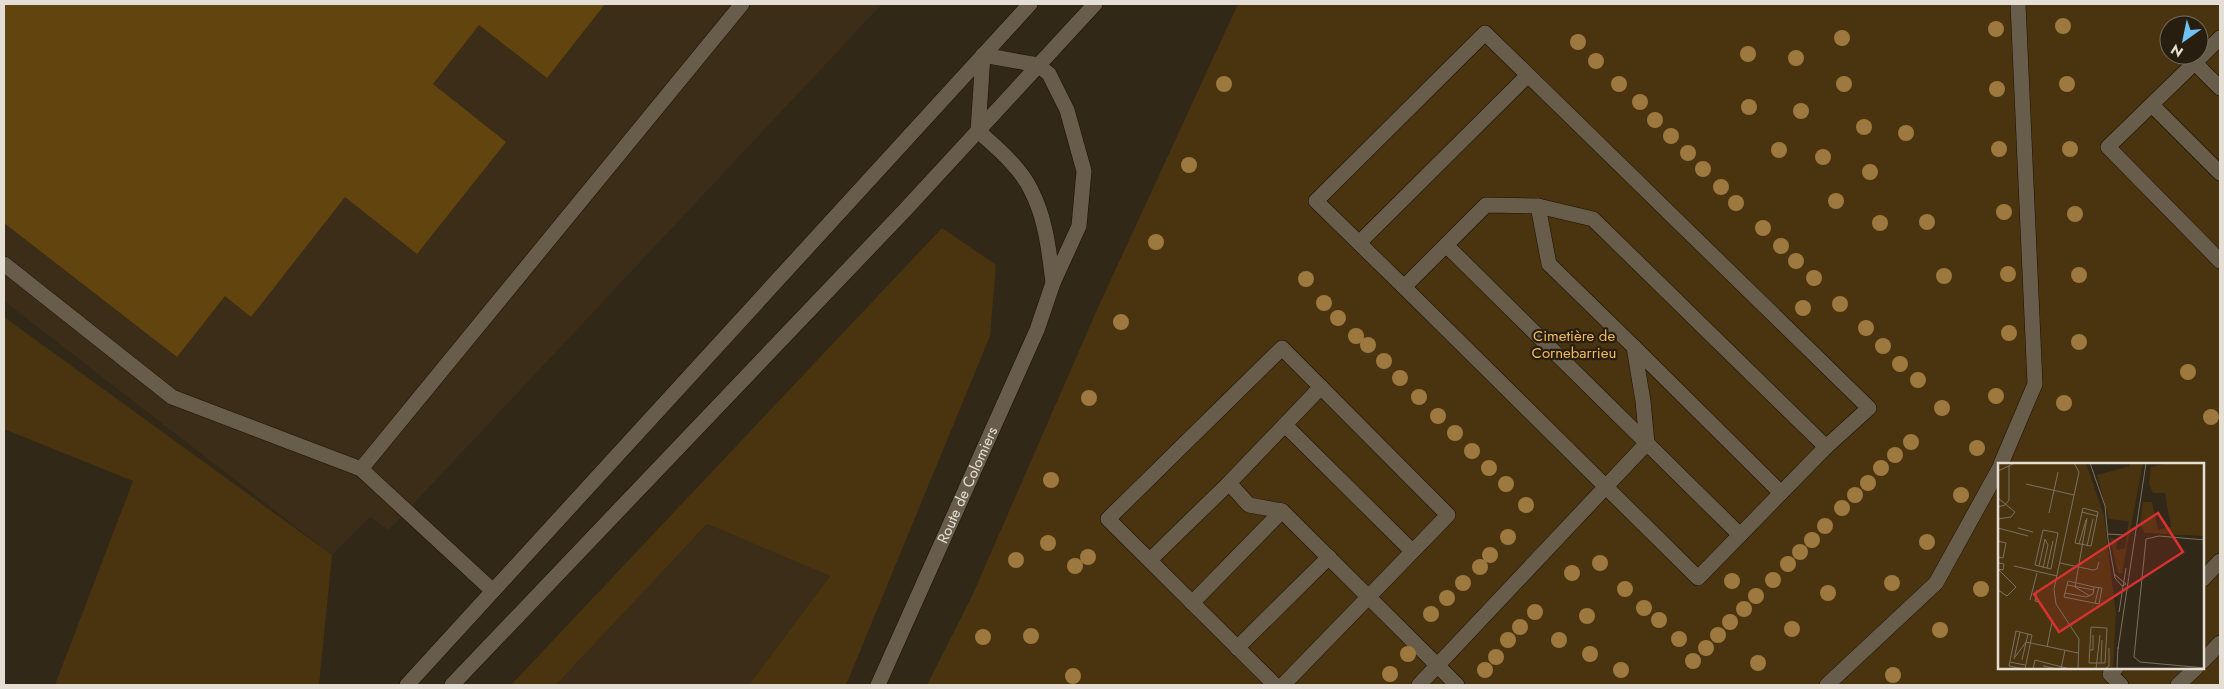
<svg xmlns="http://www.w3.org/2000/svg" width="2224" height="689" viewBox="0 0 2224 689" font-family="Jost,sans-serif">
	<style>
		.built { fill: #3b2d17 }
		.green { fill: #4a340f; fill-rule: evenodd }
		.building { fill: #61440e }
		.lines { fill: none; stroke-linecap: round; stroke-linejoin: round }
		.lane-casing { stroke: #1a1003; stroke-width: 16 }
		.secondary-casing { stroke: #1a1003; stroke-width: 16 }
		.lane { stroke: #685d4b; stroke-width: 15 }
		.secondary { stroke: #685d4b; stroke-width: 15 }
		.tree { fill: #9d793f }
		.labels { text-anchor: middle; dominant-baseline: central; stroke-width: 4.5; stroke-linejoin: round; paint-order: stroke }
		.park-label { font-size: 15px; fill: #f5bb5f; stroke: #281e0f }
		.street-label { font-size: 15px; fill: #e5ded4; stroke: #281e0f }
		.inset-road { fill: none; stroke: #7a7163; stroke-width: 1 }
		.view { fill: #d73131; fill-opacity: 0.15; stroke: #d73131; stroke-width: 2.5 }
		.inset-edge { fill: none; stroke: #e5ded4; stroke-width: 2.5 }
	</style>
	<rect width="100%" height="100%" fill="#322818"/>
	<g class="built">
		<path d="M4,4H882L389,530L370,517L332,555L4,301Z"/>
		<path d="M707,524L830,576L749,685H556Z"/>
	</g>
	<g class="green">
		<path d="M1238,4H2220V685H927L973,594L1096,312ZM2169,25H2199V55H2169ZM1999,464H2203V668H1999Z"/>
		<path d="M942,228L996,265L990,336L846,685H749L830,576L707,524L556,685H511Z"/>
		<path d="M4,317L332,555L319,685H55L133,481L4,429Z"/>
	</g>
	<path class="building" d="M4,4H605L547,78L479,25L433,84L506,142L417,254L345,197L251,317L225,296L177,357L4,223Z"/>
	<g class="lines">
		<g class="lane-casing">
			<g id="lane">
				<path d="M2220,38L2108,147L2220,261"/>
				<path d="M2195,63L2220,88"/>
				<path d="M2152,105L2220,173"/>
				<path d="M1486,205L1538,206L1593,219L1826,447L1698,578L1404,287Z"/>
				<path d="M1359,243L1528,75"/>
				<path d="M1446,245L1740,535"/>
				<path d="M4,264L172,397L361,469L742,4"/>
				<path d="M1404,287L1316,201L1485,33L1869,408L1826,447"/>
				<path d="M1634,347L1781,493"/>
				<path d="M1285,425L1412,551"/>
				<path d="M2001,464L2035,384L2018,4"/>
				<path d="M361,469L493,591"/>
				<path d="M1229,483L1321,387"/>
				<path d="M1150,560L1229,483L1249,505L1282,511L1457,685"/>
				<path d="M2203,579L2220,561"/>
				<path d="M1192,603L1282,511"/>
				<path d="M1237,648L1329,557"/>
				<path d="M2203,661L2220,643"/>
				<path d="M2116,668L2110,674L2121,685"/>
				<path d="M1275,685L1108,519L1282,348L1448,515L1283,685"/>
				<path d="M1419,685L1647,443L1643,401L1634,347L1549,264L1538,206"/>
				<path d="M1827,685L1936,583L1999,469"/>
				<path d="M2178,685L2196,668"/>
			</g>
		</g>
		<g class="secondary-casing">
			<g id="secondary">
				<path d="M983,55L978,131C997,148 1020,167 1031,190C1046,219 1049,251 1053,283"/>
				<path d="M407,685L1030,4"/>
				<path d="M452,685L905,210L1095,4"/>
				<path id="s1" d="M878,685L1037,330L1053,283L1079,226L1084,171L1067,110L1049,74L1038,65L983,55"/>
			</g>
		</g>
		<use href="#lane" class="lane"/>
		<use href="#secondary" class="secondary"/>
	</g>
	<g class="tree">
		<circle cx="2063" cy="26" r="8"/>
		<circle cx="1996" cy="29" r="8"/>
		<circle cx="1842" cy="38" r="8"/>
		<circle cx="1578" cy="42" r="8"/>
		<circle cx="1748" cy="54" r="8"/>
		<circle cx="1796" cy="58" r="8"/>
		<circle cx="1596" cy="61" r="8"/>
		<circle cx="1224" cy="84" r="8"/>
		<circle cx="1619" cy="84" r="8"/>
		<circle cx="1844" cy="84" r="8"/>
		<circle cx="2067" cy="84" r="8"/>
		<circle cx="1997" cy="89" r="8"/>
		<circle cx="1640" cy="102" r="8"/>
		<circle cx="1749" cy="107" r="8"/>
		<circle cx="1801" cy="111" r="8"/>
		<circle cx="1655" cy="120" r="8"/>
		<circle cx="1864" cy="127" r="8"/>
		<circle cx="1906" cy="133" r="8"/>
		<circle cx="1671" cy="136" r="8"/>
		<circle cx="1999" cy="149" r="8"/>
		<circle cx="2070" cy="149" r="8"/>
		<circle cx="1779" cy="150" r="8"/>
		<circle cx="1688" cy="153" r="8"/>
		<circle cx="1823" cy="157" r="8"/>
		<circle cx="1189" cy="165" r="8"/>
		<circle cx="1703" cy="169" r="8"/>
		<circle cx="1870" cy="172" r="8"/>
		<circle cx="1721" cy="187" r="8"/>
		<circle cx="1836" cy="201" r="8"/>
		<circle cx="1736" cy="203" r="8"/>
		<circle cx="2004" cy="212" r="8"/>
		<circle cx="2075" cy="214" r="8"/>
		<circle cx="1927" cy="222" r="8"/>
		<circle cx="1880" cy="223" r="8"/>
		<circle cx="1763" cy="228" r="8"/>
		<circle cx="1156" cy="242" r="8"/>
		<circle cx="1781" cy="246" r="8"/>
		<circle cx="1796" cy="261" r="8"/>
		<circle cx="2008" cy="274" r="8"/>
		<circle cx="2079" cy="275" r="8"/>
		<circle cx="1944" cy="276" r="8"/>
		<circle cx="1814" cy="278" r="8"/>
		<circle cx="1306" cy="279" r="8"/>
		<circle cx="1324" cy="303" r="8"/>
		<circle cx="1840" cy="304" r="8"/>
		<circle cx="1803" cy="308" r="8"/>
		<circle cx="1338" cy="318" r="8"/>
		<circle cx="1121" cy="322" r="8"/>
		<circle cx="1866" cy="328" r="8"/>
		<circle cx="2009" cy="333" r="8"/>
		<circle cx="1356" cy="336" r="8"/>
		<circle cx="2079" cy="342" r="8"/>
		<circle cx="1368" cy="345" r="8"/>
		<circle cx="1883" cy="346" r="8"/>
		<circle cx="1384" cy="361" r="8"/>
		<circle cx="1900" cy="364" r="8"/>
		<circle cx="2188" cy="372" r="8"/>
		<circle cx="1400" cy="378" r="8"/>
		<circle cx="1918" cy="380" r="8"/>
		<circle cx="1996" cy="396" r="8"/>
		<circle cx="1419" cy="397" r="8"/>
		<circle cx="1089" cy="398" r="8"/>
		<circle cx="2064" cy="403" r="8"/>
		<circle cx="1942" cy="408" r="8"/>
		<circle cx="1438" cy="416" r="8"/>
		<circle cx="2211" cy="417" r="8"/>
		<circle cx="1455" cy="433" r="8"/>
		<circle cx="1911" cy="442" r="8"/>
		<circle cx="1977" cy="448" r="8"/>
		<circle cx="1472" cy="451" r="8"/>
		<circle cx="1895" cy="455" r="8"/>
		<circle cx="1489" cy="468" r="8"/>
		<circle cx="1881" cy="468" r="8"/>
		<circle cx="1051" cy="480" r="8"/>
		<circle cx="1868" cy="483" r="8"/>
		<circle cx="1506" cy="484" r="8"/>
		<circle cx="1855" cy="495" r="8"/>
		<circle cx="1961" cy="495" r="8"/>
		<circle cx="1526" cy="505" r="8"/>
		<circle cx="1842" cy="508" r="8"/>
		<circle cx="1825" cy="526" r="8"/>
		<circle cx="1508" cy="537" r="8"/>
		<circle cx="1812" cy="540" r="8"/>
		<circle cx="1927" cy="542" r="8"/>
		<circle cx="1048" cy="543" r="8"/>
		<circle cx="1800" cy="552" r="8"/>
		<circle cx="1490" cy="555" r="8"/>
		<circle cx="1088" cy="557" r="8"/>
		<circle cx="1016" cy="560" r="8"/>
		<circle cx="1600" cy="563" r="8"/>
		<circle cx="1788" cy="564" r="8"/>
		<circle cx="1075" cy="566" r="8"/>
		<circle cx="1480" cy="567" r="8"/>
		<circle cx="1572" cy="573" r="8"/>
		<circle cx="1773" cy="580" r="8"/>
		<circle cx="1732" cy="581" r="8"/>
		<circle cx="1463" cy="583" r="8"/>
		<circle cx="1892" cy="583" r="8"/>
		<circle cx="1625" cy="589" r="8"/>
		<circle cx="1981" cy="589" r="8"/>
		<circle cx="1828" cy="593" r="8"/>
		<circle cx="1756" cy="596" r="8"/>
		<circle cx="1447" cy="598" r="8"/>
		<circle cx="1644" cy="608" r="8"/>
		<circle cx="1744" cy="609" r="8"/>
		<circle cx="1535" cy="612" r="8"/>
		<circle cx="1431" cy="614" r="8"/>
		<circle cx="1587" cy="616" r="8"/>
		<circle cx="1659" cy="620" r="8"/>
		<circle cx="1730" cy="622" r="8"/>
		<circle cx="1520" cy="627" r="8"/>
		<circle cx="1792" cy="629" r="8"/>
		<circle cx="1940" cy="630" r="8"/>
		<circle cx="1718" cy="635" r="8"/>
		<circle cx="1031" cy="636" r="8"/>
		<circle cx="983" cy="637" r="8"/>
		<circle cx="1679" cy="639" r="8"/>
		<circle cx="1508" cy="640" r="8"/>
		<circle cx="1559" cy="640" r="8"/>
		<circle cx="1706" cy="648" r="8"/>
		<circle cx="1408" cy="654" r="8"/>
		<circle cx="1590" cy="654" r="8"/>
		<circle cx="1496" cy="657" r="8"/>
		<circle cx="1693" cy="661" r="8"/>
		<circle cx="1758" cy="663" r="8"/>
		<circle cx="1485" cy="670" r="8"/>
		<circle cx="1621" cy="670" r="8"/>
		<circle cx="1390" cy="674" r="8"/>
		<circle cx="1893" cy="675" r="8"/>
		<circle cx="1073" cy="676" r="8"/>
	</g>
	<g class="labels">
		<g class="park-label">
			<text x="1574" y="336">Cimetière de<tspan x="1574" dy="17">Cornebarrieu</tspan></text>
		</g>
		<g class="street-label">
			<text stroke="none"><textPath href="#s1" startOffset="219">Route de Colomiers</textPath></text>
		</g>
	</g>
	<g transform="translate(1998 463)">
		<rect width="206" height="206" fill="#322818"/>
		<path d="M0,0H88L106,53L118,151L115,206H0ZM131,0H145L124,110H120L112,75L119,77L118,87L127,85L131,58L111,56L99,12L132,3ZM170,0H206V73L146,70L142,60L145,39H154L160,67L173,64L167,30H155L151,21L153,4Z" fill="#4a340f"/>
		<path class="inset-road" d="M76,0L81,9L56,126L58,141L81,176L80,206M92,0L107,43L110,76L117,115L124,123L128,121L116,111M0,8L17,0M28,21L76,32M0,35L17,49L13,54L0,56M0,44L7,42L11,37V3M85,45L100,49L93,83L77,80ZM84,49L99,53M51,50L60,9M89,55L77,124L92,133M0,65L30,73M20,65L35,69M45,67L60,70L53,106L37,102ZM110,71L126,72M207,77L161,73L148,76L136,194L142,199L207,205M0,78L8,80L5,95L0,94M81,81L88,57M89,83L95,56M0,100L6,101L5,107L0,106M62,100L95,107L99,106L101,99M16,103L59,113M41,103L47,76M45,105L50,82L47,76M49,105L55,78M0,106L18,124L9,133L0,127M70,118L96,124L95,131L88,134L67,130ZM69,122L96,127M39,127L37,138L41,139M67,130L66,134L101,141L104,125L96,124M32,137L39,110M97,140L101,124M121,149L128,105M93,164L109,165L107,200H91ZM18,168L34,172L27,206L11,203ZM49,184L54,159M120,186L148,0M92,187H95V172M17,194L28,179L80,190M16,196L22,169M24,197L30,171M12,199L27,202M103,200L104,177M45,203L60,206M35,206L37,197L72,206M63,206L67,187M98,206L102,172M107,206L111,203V185M119,206L120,184"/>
		<path class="view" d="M160,50L185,89L61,169L36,131Z"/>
		<rect width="206" height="206" class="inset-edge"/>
	</g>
	<rect width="2224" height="689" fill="none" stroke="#e5ded4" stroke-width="10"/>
	<g transform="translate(2184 40) rotate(213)"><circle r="24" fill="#281e0f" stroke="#746b5e"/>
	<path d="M0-4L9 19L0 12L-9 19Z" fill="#6fc2f4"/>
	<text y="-8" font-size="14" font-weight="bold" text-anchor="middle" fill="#e5ded4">N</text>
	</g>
</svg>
